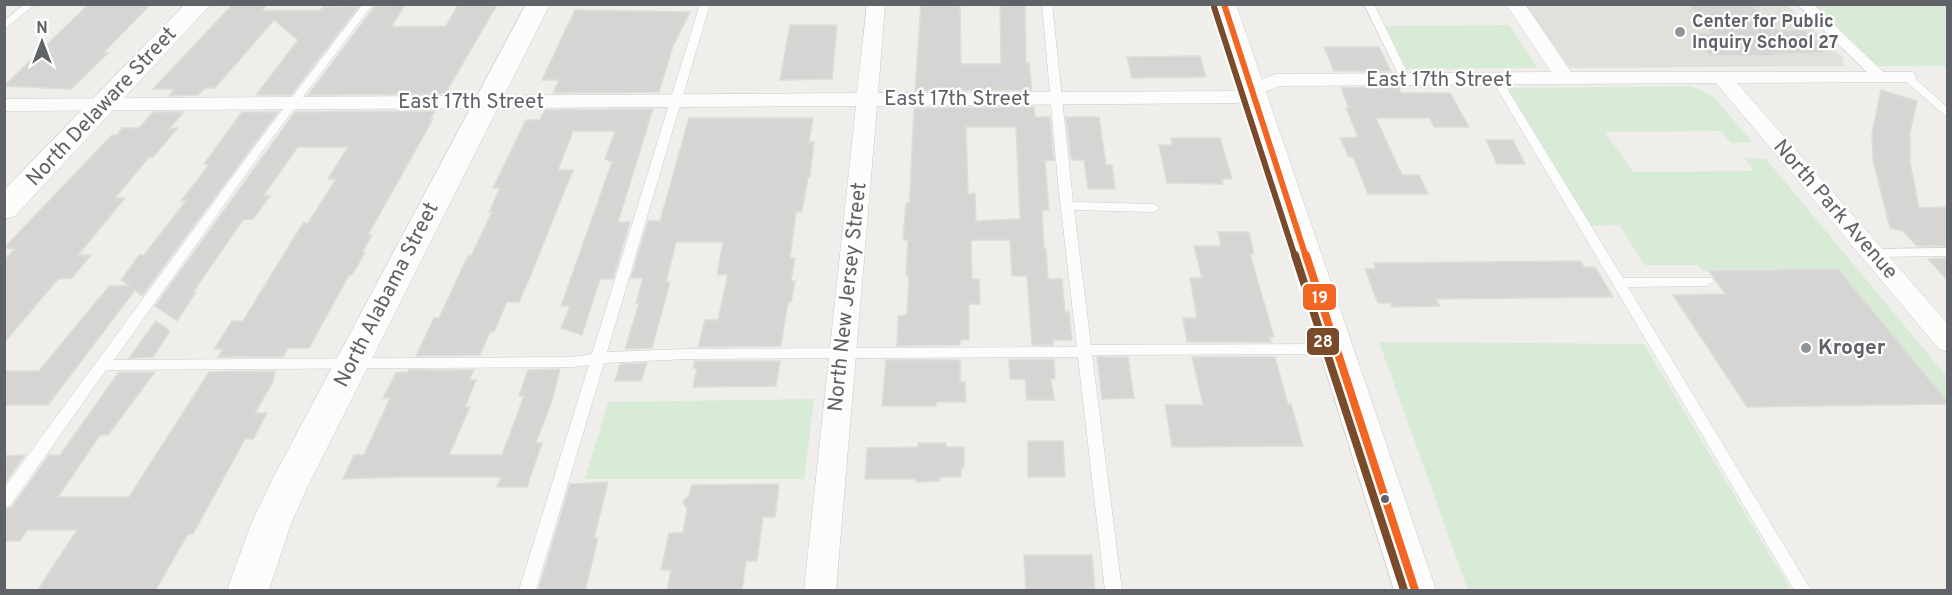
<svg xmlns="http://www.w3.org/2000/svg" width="1952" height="595" viewBox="0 0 1952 595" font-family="Overpass,sans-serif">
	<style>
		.education { fill: #e2e0da }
		.green { fill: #d8ebd6 }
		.building { fill: #d6d5d3; stroke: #deddd9; stroke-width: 1.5; fill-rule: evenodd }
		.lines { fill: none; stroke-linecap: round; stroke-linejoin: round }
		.service-casing { stroke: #cbcccc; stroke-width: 1 }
		.pedestrian-casing { stroke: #cbcccc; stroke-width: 1 }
		.minor-casing { stroke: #cbcccc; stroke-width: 1 }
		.secondary-casing { stroke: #cacacb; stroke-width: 1 }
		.service { fill: #fdfcfc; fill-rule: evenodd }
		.pedestrian { fill: #fdfcfc; fill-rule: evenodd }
		.minor { fill: #fdfcfc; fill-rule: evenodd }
		.secondary { fill: #fdfcfc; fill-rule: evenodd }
		.bus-1-far1-casing { stroke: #fff; stroke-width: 10 }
		.bus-1-casing { stroke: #fff; stroke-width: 13 }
		.bus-2-far1-casing { stroke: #fff; stroke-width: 10 }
		.bus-2-casing { stroke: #fff; stroke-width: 13 }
		.bus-1-far1 { stroke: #f26522; stroke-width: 6 }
		.bus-1 { stroke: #f26522; stroke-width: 8 }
		.bus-2-far1 { stroke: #7a4b2a; stroke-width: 6 }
		.bus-2 { stroke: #7a4b2a; stroke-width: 8 }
		.poi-dot { fill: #919496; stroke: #fff; stroke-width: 2 }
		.bus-dot { fill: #5f6368; stroke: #fff; stroke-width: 2 }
		.labels { text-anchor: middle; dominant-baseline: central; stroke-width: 4.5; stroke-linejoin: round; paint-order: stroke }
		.far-poi-label { font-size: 18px; font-weight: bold; fill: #5f6368; stroke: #fff; text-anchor: start }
		.street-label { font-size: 21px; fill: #5f6368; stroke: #fff }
		.poi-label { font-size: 21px; font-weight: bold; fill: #5f6368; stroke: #fff; text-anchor: start }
		.line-badge { stroke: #fff; stroke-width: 2 }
		.badge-label { font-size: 16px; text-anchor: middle; font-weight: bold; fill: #fff }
	</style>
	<rect width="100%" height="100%" fill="#efeeea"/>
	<path class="education" d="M1525,5H1787L1844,59L1843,63L1846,66L1570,68Z"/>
	<g class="green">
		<path d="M1812,5H1947V66H1876Z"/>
		<path d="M1509,25L1538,68L1406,69L1384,26Z"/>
		<path d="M1691,86L1713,96L1752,142L1731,143L1721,131L1605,132L1633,172L1754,171L1745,158L1766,159L1947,377V401L1838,270L1703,271L1698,265H1644L1620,225L1590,226L1508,92L1511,88Z"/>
		<path d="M1379,342L1644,344L1791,590H1468Z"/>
		<path d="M814,399L804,479H585L608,402Z"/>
	</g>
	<g class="building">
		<path d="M89,4H151L103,53H108L71,89L4,86Z"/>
		<path d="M233,4H268L262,11L320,10L323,7L359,6L291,95H256L298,40L274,20L215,88H205L198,95L169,96L174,89H153Z"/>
		<path d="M921,4H960L961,64H1001L1000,4H1025L1026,63H1029L1032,90L915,91Z"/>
		<path d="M1688,4H1751L1778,31L1804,30L1826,53L1775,54L1777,56L1708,55L1689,33H1711Z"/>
		<path d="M405,5L391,27L446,26L458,5H497L445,94L308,95L375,6Z"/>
		<path d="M575,10L690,12L673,46L659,92L553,93L559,80H542Z"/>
		<path d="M790,25H837L832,79L780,80Z"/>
		<path d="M1324,47H1379L1391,71H1334Z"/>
		<path d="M1200,56L1206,77L1132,78L1127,57Z"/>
		<path d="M1399,87L1401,93H1450L1469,127H1434L1430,118H1376L1402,175H1419L1428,194H1368L1353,157H1349L1340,138L1358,137L1346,108H1349L1341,88Z"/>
		<path d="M1881,90L1917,101L1910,133V162L1919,208L1947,207V246H1917L1903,231L1890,228L1873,160L1872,134Z"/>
		<path d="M1034,107L1035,117H1050L1054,160L1045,161L1049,210H1042L1044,249H1046L1048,279H1062L1065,312H1069L1072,340H1053V345H1032L1027,276H1012L1010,240H971L972,279H979L980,304H969V340H960V345L897,346L898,316L907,315L909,276H906L908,240H903L906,203H909L910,193L914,108ZM966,127H1016L1020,219L976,221L975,193L968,194Z"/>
		<path d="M653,109L618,222H630L613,279H600L582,335L561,328L570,306H561L612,162L605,159L615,131H573L558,170H573L532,272L519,302H507L494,332H490L480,355L416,356L434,318H439L468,256H471L492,212H489L500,188H493L526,120H540L545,110Z"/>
		<path d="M435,111L430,119H433L368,235H372L362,253H365L352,275H349L309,348H288L283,357H218L223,349H214L232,321H243L303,223H308L336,179H328L348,147H298L263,196H270L253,219L243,220L193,292H196L177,321L155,306L295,112Z"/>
		<path d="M153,112H184L169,129L178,128L153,157H149L115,198H125L78,255H91L72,278L58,279L4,343V260L15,249L4,248L112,135H117L122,128H139Z"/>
		<path d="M242,112H278L142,296L135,290L48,405H4V371H39L109,286H130L121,280L139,255H144L186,201H181L205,170L208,164H204Z"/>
		<path d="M1066,117H1099L1106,165H1112L1115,189H1088L1084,160H1071Z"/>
		<path d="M689,118H813L809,142H814L810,177H808L802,212H796L790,258H795L791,281H795L791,302H788L781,346L698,347L705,320H718L728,274L717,275L723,242H676L666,282H670L652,348L625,349L639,303H636L643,278H631L648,221H660Z"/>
		<path d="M1171,138H1220L1232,179H1222L1223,184L1167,183L1159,145H1172Z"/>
		<path d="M1486,140H1513L1525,164H1497Z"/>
		<path d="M1218,232H1249L1254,254H1250L1274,337H1269L1271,342H1187L1183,318H1197L1190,278H1202L1194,246H1221Z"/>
		<path d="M1947,258V280L1928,259Z"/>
		<path d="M1581,261L1584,267H1595L1613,297L1436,299L1440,306L1392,307L1390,303H1378L1365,269H1376L1374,263Z"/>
		<path d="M1838,269L1947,401V404L1747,407L1673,295L1725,294L1709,271Z"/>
		<path d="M156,321L170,331L153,357L129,358Z"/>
		<path d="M1097,357H1128L1134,398L1102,399Z"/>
		<path d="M1192,357H1275L1288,404H1291L1303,446L1172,447L1165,405H1203Z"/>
		<path d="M1054,359L1055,379H1051L1054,400H1027L1025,379H1010L1009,360Z"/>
		<path d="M886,360H960V382H965L966,402H936V406H882Z"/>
		<path d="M695,361H780L776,386L693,387L697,368H693Z"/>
		<path d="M647,363L641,381H615L620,364Z"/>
		<path d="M560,369L553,398L536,443H542L527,487H497L501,477H399L343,479L354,455H364L390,398H383L396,373L408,372L409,370H474L469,380H476L465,407H470L449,455H502L524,396H519L528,370Z"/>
		<path d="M275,371L273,382L255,413H267L253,439H245L193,534H188L155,591H37L77,530H27L20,541H4V510L12,507L49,455H60L119,372H155L108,435H100L58,497H129L209,372Z"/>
		<path d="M1028,441H1063L1065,477H1028Z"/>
		<path d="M918,443H946V447H964V468H961V477H940V481L916,482V479H865L867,448L918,447Z"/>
		<path d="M25,455L4,484V456Z"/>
		<path d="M608,482L594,538H598L585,591H538L570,484Z"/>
		<path d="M779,484L775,517H763L757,561H746L742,591H667L671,570H661L669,533H683L687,509L683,502L689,495L692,485Z"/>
		<path d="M1024,555H1092L1095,591H1026Z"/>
	</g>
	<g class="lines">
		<g class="service-casing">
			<g id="service">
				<path d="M24,4H35L4,30V21Z"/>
				<path d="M363,4H373L266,146L114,360L573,357L592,354L700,4H710L607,352L687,349L1077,347L1058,182L1042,4H1052L1073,202L1154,204L1160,208L1154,212L1074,210L1091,345L1337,344L1342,345L1344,349L1342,353L1337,354L1092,355L1122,590H1105L1078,357L687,359L604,363L536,590H519L589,365L573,367L106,370L10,506L4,508V488L258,142Z"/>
				<path d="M1364,4H1374L1411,80L1410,82H1402L1401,80Z"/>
				<path d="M1906,73L1910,74L1948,108V118L1902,78V74Z"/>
				<path d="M1497,77L1502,80L1623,278H1712L1714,281L1707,286L1628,287L1811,590H1794L1492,80Z"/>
				<path d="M1948,248V256L1872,257L1866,253L1872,249Z"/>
			</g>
		</g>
		<g class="pedestrian-casing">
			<path id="pedestrian" d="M1797,4H1813L1884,73L1887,76L1884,79H1874Z"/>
		</g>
		<g class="minor-casing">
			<path id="minor" d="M867,4H885L878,93L1234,91L1276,74L1551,72L1506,4H1525L1571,72H1913L1916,76L1913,80L1906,82L1737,83L1948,324V352L1939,349L1716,83L1279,86L1237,103L877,106L836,590H804L856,106L4,111V99L857,93Z"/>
		</g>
		<g class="secondary-casing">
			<g id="secondary">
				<path d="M185,4H211L15,216L4,219V190Z"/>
				<path d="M526,4H550L306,490L291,524L269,590H227L251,524L273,478Z"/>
				<path d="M1212,4H1236L1436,590H1394Z"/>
			</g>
		</g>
		<use href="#service" class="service"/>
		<use href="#pedestrian" class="pedestrian"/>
		<use href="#minor" class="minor"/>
		<use href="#secondary" class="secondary"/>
		<g class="bus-1-far1-casing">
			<path id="bus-1-far1" d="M1224,4L1306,257"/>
		</g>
		<g class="bus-1-casing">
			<path id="bus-1" d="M1306,255L1415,590"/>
		</g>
		<g class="bus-2-far1-casing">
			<path id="bus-2-far1" d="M1214,7L1295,257"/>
		</g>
		<g class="bus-2-casing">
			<path id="bus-2" d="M1295,255L1404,590"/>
		</g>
		<use href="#bus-1-far1" class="bus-1-far1"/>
		<use href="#bus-1" class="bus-1"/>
		<use href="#bus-2-far1" class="bus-2-far1"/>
		<use href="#bus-2" class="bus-2"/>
	</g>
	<g class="poi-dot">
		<circle cx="1680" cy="32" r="6"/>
		<circle cx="1806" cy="348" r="6"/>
	</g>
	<circle class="bus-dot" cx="1385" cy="499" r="5"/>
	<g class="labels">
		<g class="far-poi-label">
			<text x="1692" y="22">Center for Public<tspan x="1692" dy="21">Inquiry School 27</tspan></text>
		</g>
		<g class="street-label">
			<text x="1439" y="80">East 17th Street</text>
			<text x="957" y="99">East 17th Street</text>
			<text x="471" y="102">East 17th Street</text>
			<text transform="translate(102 107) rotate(-47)">North Delaware Street</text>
			<text transform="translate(1835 210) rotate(49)">North Park Avenue</text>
			<text transform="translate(387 295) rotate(-63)">North Alabama Street</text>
			<text transform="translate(848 297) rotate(-84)">North New Jersey Street</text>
		</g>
		<g class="poi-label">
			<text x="1818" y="348">Kroger</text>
		</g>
	</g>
	<g class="line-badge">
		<rect x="1302" y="283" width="35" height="28" rx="6" fill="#f26522"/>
		<rect x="1306" y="327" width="34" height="29" rx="6" fill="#7a4b2a"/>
	</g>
	<g class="badge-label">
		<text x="1320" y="303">19</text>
		<text x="1323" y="347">28</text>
	</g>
	<rect width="1952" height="595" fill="none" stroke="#5f6368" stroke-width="12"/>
	<g transform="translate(42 42)" stroke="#ffffff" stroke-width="4.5" paint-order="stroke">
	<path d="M0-4.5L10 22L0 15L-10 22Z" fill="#5f6368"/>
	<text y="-9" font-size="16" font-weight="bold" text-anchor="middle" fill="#5f6368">N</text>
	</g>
</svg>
